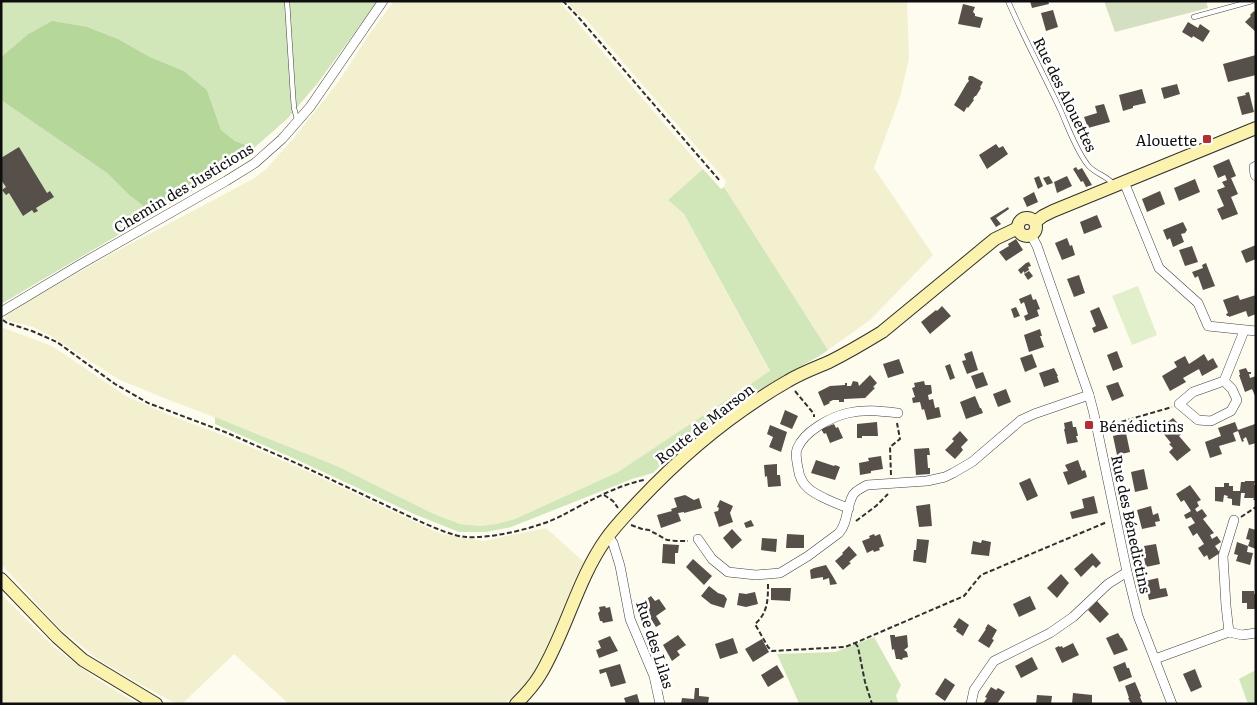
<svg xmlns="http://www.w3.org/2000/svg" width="1257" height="705" viewBox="0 0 1257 705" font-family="Literata,serif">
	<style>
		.farmland { fill: #f3f0d0 }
		.green { fill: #d1e7ba }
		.forest { fill: #b5d79a }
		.cemetery { fill: #d5dfc1 }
		.pitch { fill: #e2efcb }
		.building { fill: #564f4a }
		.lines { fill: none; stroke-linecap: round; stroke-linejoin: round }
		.lane-casing { stroke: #414141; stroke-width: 5.5 }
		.street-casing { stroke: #414141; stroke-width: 10 }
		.secondary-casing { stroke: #303030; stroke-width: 14 }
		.path { stroke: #303030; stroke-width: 2; stroke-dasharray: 5 2.5; stroke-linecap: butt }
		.lane { stroke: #fff; stroke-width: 4.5 }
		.street { stroke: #fff; stroke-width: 9 }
		.secondary { stroke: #fbf3ad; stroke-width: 12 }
		.poi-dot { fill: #b72c31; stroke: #fff; stroke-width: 2 }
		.labels { text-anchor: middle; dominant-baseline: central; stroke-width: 5; stroke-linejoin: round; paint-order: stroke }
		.street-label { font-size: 15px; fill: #0e0e0e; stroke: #fff }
		.poi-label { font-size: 15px; fill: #0e0e0e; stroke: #fff; text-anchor: end }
	</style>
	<rect width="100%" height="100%" fill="#fefbef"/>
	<g class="farmland">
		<path d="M394,1H559L703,169L668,200L684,214L770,372L618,472L515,519L496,524L481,526L460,524L434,514L337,466L253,432L169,400L120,380L51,336L33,327L5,320V314L104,258L253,179L266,169L294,138L339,81L368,36Z"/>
		<path d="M566,1H907L909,58L900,97L874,168L933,255L870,320L828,350L724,187L726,181L584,17L580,16Z"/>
		<path d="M1,327L52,346L126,396L172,416L225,436L302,469L441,534L483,541L546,528L585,563L579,575L536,677L504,704H289L234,654L182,704H177L145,687L99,660L59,628L1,564Z"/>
		<path d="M1,594L55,648L95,678L138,704H1Z"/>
	</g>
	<g class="green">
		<path d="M1,1H378L317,84L287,119L254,148L235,141L221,130L207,90L184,71L150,57L120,40L27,35L1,57Z"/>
		<path d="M1,100L107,173L129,195L154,214L1,304Z"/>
		<path d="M703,169L721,189L724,187L828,350L821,355L744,398L661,465L653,473L632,479L511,527L486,532H459L414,514L293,458L215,424V417L337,466L434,514L460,524L481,526L496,524L515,519L618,472L770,371L684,214L668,200Z"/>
		<path d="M874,637L901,685L896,696L899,704H799L798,701L777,654L835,652Z"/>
		<path d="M1256,670V704H1248L1239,679Z"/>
	</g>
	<path class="forest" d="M52,21L87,27L120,40L150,57L184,71L207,90L221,130L235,141L254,148L243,160L154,214L129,195L107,173L1,100V57L27,35Z"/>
	<path class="cemetery" d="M1104,1H1206L1208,8L1115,32Z"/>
	<path class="pitch" d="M1138,286L1157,335L1132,345L1112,296Z"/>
	<g class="building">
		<path d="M1030,1H1048L1049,4L1032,8Z"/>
		<path d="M963,4L975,7L973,12L975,14V16L983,18L980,28L958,24Z"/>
		<path d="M1053,10L1058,27L1046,31L1041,13Z"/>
		<path d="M1254,11L1256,13V32L1245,22L1251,16L1250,15Z"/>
		<path d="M1188,22L1198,28L1200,24L1210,31L1203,42L1193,36L1192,38L1182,32Z"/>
		<path d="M1256,55V75L1228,82L1223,64Z"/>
		<path d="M969,76H972L983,82L980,87L981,88L976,96H975L973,99L974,100L968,108L967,107L964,112L954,105L967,83L969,81L968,79Z"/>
		<path d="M1177,84L1180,94L1164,99L1161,88Z"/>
		<path d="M1142,89L1146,103L1133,106V108L1123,111L1119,95Z"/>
		<path d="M1249,92L1254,112L1242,115L1237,97L1246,95L1245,93Z"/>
		<path d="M1104,104L1110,122L1088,128L1084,117L1097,113L1095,106Z"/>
		<path d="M996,144L999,148L1003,146L1008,154L987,169L979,155Z"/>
		<path d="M19,147L47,193L50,191L54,197L36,208L38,211L34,213L32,210L23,216L9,193L6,195L2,190L6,187L1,180V158Z"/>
		<path d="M1229,159L1236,176L1231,178L1238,194L1231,197L1238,214L1222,220L1217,209L1224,206L1217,190L1225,187L1222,182L1227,180L1225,175L1218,178L1213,166Z"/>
		<path d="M1076,167L1078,170L1082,168L1092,185L1086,187L1083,181L1081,182L1073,169Z"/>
		<path d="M1039,176L1043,186L1038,189L1034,178Z"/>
		<path d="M1049,176L1053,183L1047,185L1043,178Z"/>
		<path d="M1067,176L1072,186L1057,193L1054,182Z"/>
		<path d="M1195,179L1200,192L1179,201L1174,188Z"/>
		<path d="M1160,191L1165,204L1147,212L1142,199Z"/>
		<path d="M1034,192L1038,202L1027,207L1023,198Z"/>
		<path d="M1008,207L1009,209L996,218L1001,224L996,227L990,218Z"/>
		<path d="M1097,215L1102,227L1084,234L1080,222Z"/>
		<path d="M1183,222L1187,230L1185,233L1181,234L1184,242L1173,247L1170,238L1167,240L1163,230Z"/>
		<path d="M1067,238L1070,246L1072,245L1075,255L1062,260L1055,243Z"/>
		<path d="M1016,239L1023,250L1006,261L999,252L1009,246L1008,244Z"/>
		<path d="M1256,245V259L1246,263L1241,251Z"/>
		<path d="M1192,246L1198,262L1185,266L1179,250Z"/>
		<path d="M1029,262L1031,266L1028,267L1029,270L1024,273V271L1021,274L1018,270L1026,263Z"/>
		<path d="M1206,263L1215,286L1203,290L1198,276L1195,278L1192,272L1203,268L1202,265Z"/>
		<path d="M1029,271L1033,276L1028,280L1024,274Z"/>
		<path d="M1079,275L1085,293L1074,297L1067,279Z"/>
		<path d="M1031,294L1033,300L1036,299L1040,309L1037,310L1039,316L1026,321L1024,316L1028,314L1024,302L1021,304L1019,299Z"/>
		<path d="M1238,295L1240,300L1256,295V314L1248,317L1246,311L1229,317V316H1227L1226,314L1228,313L1223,300Z"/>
		<path d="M942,306L951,316L930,334L921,322L936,310L937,311Z"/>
		<path d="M1016,307L1020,316L1014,318L1011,309Z"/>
		<path d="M1099,307L1108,328L1094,333L1092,328L1096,326L1090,311Z"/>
		<path d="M1040,329L1042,336H1040L1044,347L1029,352L1024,335Z"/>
		<path d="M972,351L978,370L967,374L962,361L966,360L964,354Z"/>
		<path d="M1117,351L1123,367L1113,371L1107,355Z"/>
		<path d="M1032,354L1037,367L1025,372L1020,358Z"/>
		<path d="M1204,354L1208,361L1213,358L1218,367L1202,376L1199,369L1183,378L1186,382L1170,391L1162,376L1177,367L1174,362L1185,356L1189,364Z"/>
		<path d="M899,359L904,373L888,378L883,364Z"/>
		<path d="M950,364L955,378L950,380L945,366Z"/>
		<path d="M1054,368L1058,376H1057L1059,382L1044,387L1039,373Z"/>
		<path d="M1246,368L1248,372H1251V374H1249L1250,378L1256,376V398L1252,389L1245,392L1239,375H1240L1239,370Z"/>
		<path d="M983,372L988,385L976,389L971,376Z"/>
		<path d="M870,375L877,383L873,387L875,388L865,398L844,399V402H839V400H833L829,402L830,403L824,406L818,392L830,386L845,385V383H847V386H851L853,381L858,382L859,386Z"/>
		<path d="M924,381L925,385H931L932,393L931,394L928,395L929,400L933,399L935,408L939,407L941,417L927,420L924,409L922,410L920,402L913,403L912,398L915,397L912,388L915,387L914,383Z"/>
		<path d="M1118,382L1124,396L1112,401L1106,386Z"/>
		<path d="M1006,389L1011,402L998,407L993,394Z"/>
		<path d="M975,396L980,408H981L983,413L966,419L960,402Z"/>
		<path d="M785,410L798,416L792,429L780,424Z"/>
		<path d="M1173,418L1185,431L1179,436L1191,450L1177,461L1169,452L1173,448L1169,444L1171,443L1163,433L1169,428L1165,424Z"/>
		<path d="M1072,421L1073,427H1076L1078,436H1076L1078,442L1067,444L1064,429H1065L1064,423Z"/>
		<path d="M877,422L878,436H862V438H857V424Z"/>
		<path d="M1235,422L1238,430L1255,424L1256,443L1249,445L1246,437L1243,439L1244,441L1242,442L1238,431L1233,433L1236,441L1219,446L1222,454L1210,458L1205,442L1221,436L1218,428Z"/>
		<path d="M834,424L836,428L838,427L843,438L830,443L826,433L824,434L821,429Z"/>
		<path d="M770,425L787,432L781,452L769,447L773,437L767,434Z"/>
		<path d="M960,431L968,440L961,447L963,450L955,459L945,450L954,441L952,439Z"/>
		<path d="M1126,433L1130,452L1117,455L1113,436Z"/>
		<path d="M929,448L930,455H927L928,468H930V474L916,475L914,449Z"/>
		<path d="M881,456L883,469L871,471V473L860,475L859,463L869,461L868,458Z"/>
		<path d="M816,460L834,466L835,465L840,467L835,480L811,473Z"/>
		<path d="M1078,460L1082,471L1085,470L1087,477L1068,485L1063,472L1068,471L1065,465Z"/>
		<path d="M777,464V475H780L781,486L768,487L767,476L765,477L764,465Z"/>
		<path d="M1144,469L1148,489L1135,492L1131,472Z"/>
		<path d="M1030,478L1038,496L1027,501L1019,483Z"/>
		<path d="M1245,481H1255L1254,485H1256V500H1253L1254,498H1244L1245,493H1241L1240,506L1232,505V499L1227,498L1228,496L1224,495L1223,502L1215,501V487H1224V483H1229V486H1233V491H1240L1241,482H1245Z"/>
		<path d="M1190,485L1201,500L1197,502L1199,506L1195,509L1197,512L1202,509L1207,516L1203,519L1214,533L1210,535L1212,539L1217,536L1221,542L1215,546L1220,553L1209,560L1207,555L1204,557L1198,548L1204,544L1197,533L1193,536L1188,527L1195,523L1191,517L1186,519L1184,515L1191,511L1184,500L1181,502L1176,494Z"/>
		<path d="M685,495L694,500L699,498L702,508L684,513V512L678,513L681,521L661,528L657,515L672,511L671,509L677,507L674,498Z"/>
		<path d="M1094,496L1098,513L1072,519L1070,512L1084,508L1082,499Z"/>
		<path d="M720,500L733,506L730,513L733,522L719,527L714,512L718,511L719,508L717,507Z"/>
		<path d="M930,504L932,526L919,527L916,506Z"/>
		<path d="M1151,506L1153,515L1158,513L1160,521L1155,522L1156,526L1142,529L1137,510Z"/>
		<path d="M751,520L754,526L746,528L744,523Z"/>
		<path d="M1249,528L1256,530V549L1248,546L1250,540L1246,539Z"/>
		<path d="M732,529L742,540L732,549L723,538Z"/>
		<path d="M787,534L804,535V548H786Z"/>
		<path d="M874,534L875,536L880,534L884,546L879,548L880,550L874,552L873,550L867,553L862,541L870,538L869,536Z"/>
		<path d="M762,538L777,539L776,552L761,550Z"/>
		<path d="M917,539L929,540L926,563L913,561L914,550H916Z"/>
		<path d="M982,540L991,542L989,556L971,554L973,541L981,543Z"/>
		<path d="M1237,542L1248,546L1247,552L1253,553L1250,565L1236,561L1238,555L1234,554Z"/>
		<path d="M663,544L679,545L678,553H675V564L662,563Z"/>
		<path d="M1156,544L1160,564L1146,567L1144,558H1146L1144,546Z"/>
		<path d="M849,546L857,555L849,562L851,563L843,570L835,561L843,554L842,553Z"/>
		<path d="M1092,553L1101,563L1096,568L1093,565L1081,577L1074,569Z"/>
		<path d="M693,559L712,576L704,585L686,567Z"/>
		<path d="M826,565L835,580L837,584L830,585L829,578L823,580V577L811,579L810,570L814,568Z"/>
		<path d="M1061,574L1069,583L1057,598L1047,588Z"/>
		<path d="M1158,578L1160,589L1166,588L1168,596L1149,600L1145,581Z"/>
		<path d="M709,586L718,593L724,595L727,599L724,608L711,604L701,596Z"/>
		<path d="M771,588H791L790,601L771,600Z"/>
		<path d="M1242,591H1254V594H1256V609H1247V603H1242Z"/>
		<path d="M755,592L758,604L746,607L737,605L739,593L746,594Z"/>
		<path d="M651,596L655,601L659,599L666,609L656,616L661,624L656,627L641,603Z"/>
		<path d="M1030,596L1036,609L1019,617L1013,604Z"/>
		<path d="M1097,601L1109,614L1100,623L1088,610Z"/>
		<path d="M605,606L606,608L610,607L613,621L603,623L602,621H600L598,613L600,611L599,607Z"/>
		<path d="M959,618L969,625L963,636L956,631L957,629L953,627Z"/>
		<path d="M988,624L997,630L992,639L994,640L989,648L978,641L986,629H985Z"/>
		<path d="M1118,633L1121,638H1122L1128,650L1114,655L1106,638Z"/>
		<path d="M678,635L686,645L677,651L680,655L672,661L663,645Z"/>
		<path d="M890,635H895V637L907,635L908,647L904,650L907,652L908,657L903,658L902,660L899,659H896L894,649L892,650Z"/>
		<path d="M610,636L618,651L599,658L596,650L601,648L598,641Z"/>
		<path d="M733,638L738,653L720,659L715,644Z"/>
		<path d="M762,639L769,652L753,662L745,649Z"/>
		<path d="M1073,643L1079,655L1062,663L1055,648L1059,646L1060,647L1062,646L1063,648Z"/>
		<path d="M1032,657L1038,669L1021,678L1015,666Z"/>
		<path d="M1125,662L1127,668H1129L1132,677L1119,682L1113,667Z"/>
		<path d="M620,664L626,683L611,687L606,672L600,674L599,670Z"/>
		<path d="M777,665L784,677L768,687L761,675Z"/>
		<path d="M1195,669L1202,687L1191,692L1183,674Z"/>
		<path d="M945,678L955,685L945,701L935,694Z"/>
		<path d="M1135,682L1141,696L1140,697L1143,704H1131L1128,698H1129L1125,686Z"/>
		<path d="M991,687L996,690L998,688L1005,692L997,704H983L987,698L985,697Z"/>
		<path d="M695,688H699V696L709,697L708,704H681L682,698L694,699Z"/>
		<path d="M1073,693L1092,695V704H1072Z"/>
		<path d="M637,694L640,704H626L624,698Z"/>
		<path d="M1037,695L1052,696L1051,704H1036Z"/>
	</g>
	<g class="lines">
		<g class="lane-casing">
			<g id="lane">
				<path d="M287,1L293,95L294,108L297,119"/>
				<path d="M1008,1C1024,38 1043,73 1060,109C1068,127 1075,148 1087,164C1094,174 1107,175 1114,185"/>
				<path d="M1194,17L1252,1"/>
			</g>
		</g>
		<g class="street-casing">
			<g id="street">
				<path d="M1256,166L1254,167L1255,175L1256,176"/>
				<path d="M1124,182L1159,268L1198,303L1208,326L1256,331"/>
				<path d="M1031,235L1037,246L1089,395L1094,414L1127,572L1138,616L1172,704"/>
				<path d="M1,312L81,264L226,181L255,163L282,139L310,107L383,1"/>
				<path d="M1224,381L1232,389L1237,400L1231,411L1211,421L1198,420L1179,404L1193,392L1224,381L1244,331"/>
				<path d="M849,508C839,505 815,495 808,488C802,483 799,475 798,468C797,462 795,455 797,449C804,431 831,417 848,413C865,409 881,411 898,413"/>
				<path d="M608,536L613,543L620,566L630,619L654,676L660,704"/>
				<path d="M698,539L712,559L728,572L756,575L780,573L808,556L839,533C848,523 846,507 853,495C856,490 862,488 867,485L927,481L945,477L953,473L972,462L1021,420L1034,414L1089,395"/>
				<path d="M1229,632L1226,606L1223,556L1234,520"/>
				<path d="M1155,659L1229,632L1242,635L1256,633"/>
				<path d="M971,704L974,690L994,661L1050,633L1073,617L1108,584L1127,572"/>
			</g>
		</g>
		<g class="secondary-casing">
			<g id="secondary">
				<circle cx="1027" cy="227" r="9"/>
				<path d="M1035,222L1043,216L1053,211L1256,128"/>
				<path d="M1,579L57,637L83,660L156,704"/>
				<path d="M516,704C524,696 534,685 540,675C566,632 577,580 606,539C615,526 627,514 638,502C682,455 732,413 788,381C801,373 815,368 829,362C847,353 864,343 882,332L984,248L995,239L1018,228"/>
			</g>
		</g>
		<g class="path">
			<path d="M563,1L580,19L720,181"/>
			<path d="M3,320L7,323L32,331L57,342L115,384L148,403L225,432L296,463L419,521C433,527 452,536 466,537C492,539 541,527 563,515C587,502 618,485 644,480"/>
			<path d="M795,391L814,414V417"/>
			<path d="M1107,426L1172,407"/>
			<path d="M891,475L890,447L900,439L897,423"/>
			<path d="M604,495L613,501L618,508"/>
			<path d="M1241,517L1256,507"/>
			<path d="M856,521L876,506L888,494"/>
			<path d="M631,525L642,529L649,530L667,540L676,541H688"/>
			<path d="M768,584C768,599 768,613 755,624L768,647L772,651L845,647L855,643L964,596L981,575L1107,522"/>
			<path d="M855,643L858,647L865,682L872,704"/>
		</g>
		<use href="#lane" class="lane"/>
		<use href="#street" class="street"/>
		<use href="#secondary" class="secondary"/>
	</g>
	<g class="poi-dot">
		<rect x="1202" y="134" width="10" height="10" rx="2.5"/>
		<rect x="1084" y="420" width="10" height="10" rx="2.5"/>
	</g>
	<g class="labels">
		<g class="street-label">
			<text transform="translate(1066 94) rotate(64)">Rue des Alouettes</text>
			<text transform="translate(183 187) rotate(-31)">Chemin des Justicions</text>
			<text transform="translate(704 423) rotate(-38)">Route de Marson</text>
			<text transform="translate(1132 524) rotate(78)">Rue des Bénedictins</text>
			<text transform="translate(656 644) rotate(72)">Rue des Lilas</text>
		</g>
		<g class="poi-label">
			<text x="1197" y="139">Alouette</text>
			<text x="1099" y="425" text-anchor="start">Bénédictins</text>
		</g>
	</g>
	<rect width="1257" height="705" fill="none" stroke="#0e0e0e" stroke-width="5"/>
</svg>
